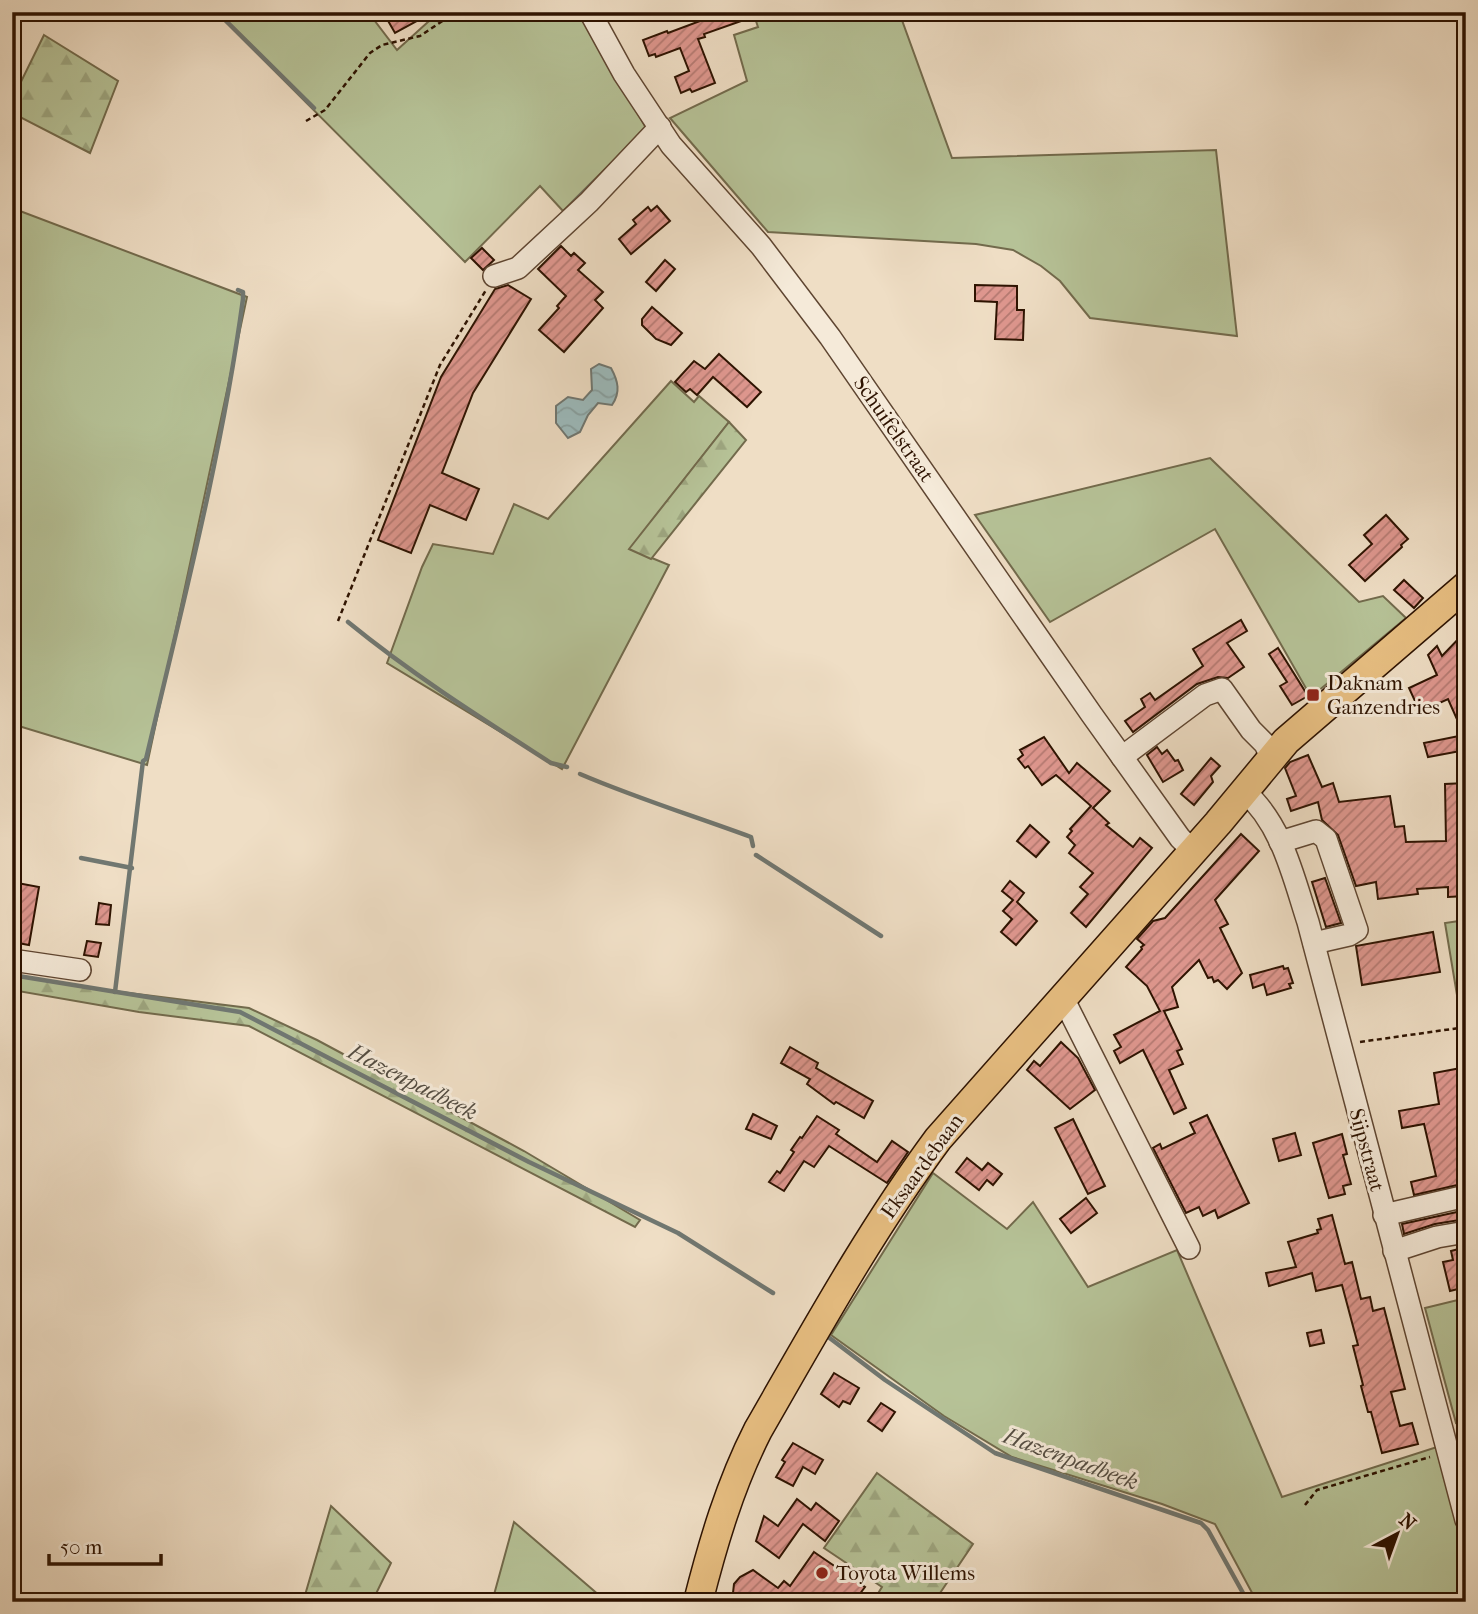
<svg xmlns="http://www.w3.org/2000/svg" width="1478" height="1614" viewBox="0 0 1478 1614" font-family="'IM FELL French Canon',serif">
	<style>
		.grass { fill: #b6c297; stroke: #726a4c; stroke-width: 2 }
		.forest { fill: url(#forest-firs); stroke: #726a4c; stroke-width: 2 }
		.water { fill: url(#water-waves); stroke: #707771; stroke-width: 2 }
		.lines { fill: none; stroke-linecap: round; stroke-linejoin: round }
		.stream { stroke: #707771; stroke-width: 4.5 }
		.building { fill: url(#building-hatch); stroke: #2d1200; stroke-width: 2 }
		.minor-casing { stroke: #5e4531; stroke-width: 24 }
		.major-casing { stroke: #2d1200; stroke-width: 31 }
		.path { stroke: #2d1200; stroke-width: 2.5; stroke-dasharray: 5 3.5; stroke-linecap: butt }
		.minor { stroke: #f5ead9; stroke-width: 21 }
		.major { stroke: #e8bf82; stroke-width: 28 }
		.poi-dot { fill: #8f2418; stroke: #f5ead9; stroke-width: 2.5 }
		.labels { text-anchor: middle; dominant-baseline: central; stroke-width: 6; stroke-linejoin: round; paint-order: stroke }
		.street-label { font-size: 21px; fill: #2d1200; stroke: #f5ead9 }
		.poi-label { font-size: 21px; fill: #2d1200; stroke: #f5ead9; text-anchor: start }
		.water-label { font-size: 23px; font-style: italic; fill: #544d42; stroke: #f5ead9 }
	</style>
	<defs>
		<pattern id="forest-firs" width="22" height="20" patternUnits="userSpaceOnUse" patternTransform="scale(1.75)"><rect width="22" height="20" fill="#b6c297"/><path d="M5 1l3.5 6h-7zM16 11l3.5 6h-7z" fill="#9da680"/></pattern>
		<pattern id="water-waves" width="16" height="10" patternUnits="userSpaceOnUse" patternTransform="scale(1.75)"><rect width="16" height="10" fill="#9cbbbd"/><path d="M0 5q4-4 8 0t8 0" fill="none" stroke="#87a0a1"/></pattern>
		<pattern id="building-hatch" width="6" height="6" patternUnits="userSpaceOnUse" patternTransform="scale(1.75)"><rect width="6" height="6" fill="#df978f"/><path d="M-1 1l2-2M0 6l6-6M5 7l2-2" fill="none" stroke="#b57a72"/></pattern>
	</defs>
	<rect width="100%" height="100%" fill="#efdec5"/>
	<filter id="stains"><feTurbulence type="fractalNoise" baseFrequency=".00286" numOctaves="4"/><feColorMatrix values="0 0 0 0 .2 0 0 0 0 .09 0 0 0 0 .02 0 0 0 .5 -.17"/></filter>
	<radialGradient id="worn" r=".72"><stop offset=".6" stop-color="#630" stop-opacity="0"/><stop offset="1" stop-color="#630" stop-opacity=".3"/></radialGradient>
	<g class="grass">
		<path d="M216,12H368L397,50L439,12H581L646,128L563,211L540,186L465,262Z"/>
		<path d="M753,12H899L952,158L1216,150L1237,336L1090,318L1060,281L1041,266L1013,250L976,244L768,232L670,118L747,81L734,35L758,27Z"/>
		<path d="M12,208L247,297L147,765L12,724Z"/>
		<path d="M671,381L694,402L699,396L729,422L630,549L669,565L562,769L387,663L422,567L433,544L493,554L514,504L548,519Z"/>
		<path d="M1210,458L1359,602L1383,596L1406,618L1311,697L1215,529L1050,622L975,515Z"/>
		<path d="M1466,920V1024L1462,1025L1445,923Z"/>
		<path d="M933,1173L1007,1229L1033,1202L1088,1287L1177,1250L1282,1497L1440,1446L1466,1550V1602H1257L1215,1524L1162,1504L1012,1457L944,1416L831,1335Z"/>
		<path d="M1466,1298V1421L1456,1423L1425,1308Z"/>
		<path d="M514,1522L607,1602H492Z"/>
	</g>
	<g class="forest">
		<path d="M44,35L118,81L90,153L12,113V100Z"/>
		<path d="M729,422L746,440L651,559L629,549Z"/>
		<path d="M12,975L113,991L249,1008L317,1040L524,1151L640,1220L635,1227L249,1026L139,1012L12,990Z"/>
		<path d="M877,1473L973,1544L934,1602H885L877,1595L882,1587L824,1548Z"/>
		<path d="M331,1506L391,1563L372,1602H303Z"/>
	</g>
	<path class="water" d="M599,364L611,368C618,381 621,392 612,405L598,403L588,415L580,432L568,438L556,423V406L568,397L583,400L592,390L591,369Z"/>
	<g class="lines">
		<g class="stream">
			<path d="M217,12L314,108"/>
			<path d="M574,202L595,181"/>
			<path d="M348,622C413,675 481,718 551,763L567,767"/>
			<path d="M580,774C636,798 694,816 751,837L753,846"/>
			<path d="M756,855L881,936"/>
			<path d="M81,858L132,868"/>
			<path d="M12,975L240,1012L529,1162L678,1233L773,1293"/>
			<path d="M115,992L143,761L146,759C182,607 222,454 243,299V292L238,290"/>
			<path d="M827,1336L885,1380L995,1453L1201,1523L1208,1530L1248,1602"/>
		</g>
	</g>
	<g class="building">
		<path d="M383,12H411L417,21L395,33Z"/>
		<path d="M724,12L761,14L704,34L705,37L698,39L715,83L692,92L690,89L681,93L675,77L689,71L680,48L656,57L655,54L649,56L643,40L667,31L668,33Z"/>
		<path d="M657,206L670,221L631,254L619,239L636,224L633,220L648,207L651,211Z"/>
		<path d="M561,246L571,256L574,253L585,263L578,270L603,292L595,300L603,308L564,352L539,330L559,308L557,306L566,296L538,269Z"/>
		<path d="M482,248L494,260L483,270L471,258Z"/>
		<path d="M665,260L675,269L656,291L646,282Z"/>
		<path d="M508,285L531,299L473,393L442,473L479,489L466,520L430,505L411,553L378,540L441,377L495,289Z"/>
		<path d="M975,285L1017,286V310H1024L1023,340L995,339L997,302L975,301Z"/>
		<path d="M652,307L682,333L671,345L656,339L642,325V319Z"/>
		<path d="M719,354L761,392L747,407L713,377L697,395L690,389L686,392L675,382L694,361L705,369Z"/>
		<path d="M1386,515L1408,539L1401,545L1402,547L1365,581L1349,565L1372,544L1364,535Z"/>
		<path d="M1404,580L1423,598L1414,608L1394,590Z"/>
		<path d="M1241,620L1247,631L1227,643L1244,667L1228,678L1218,677L1197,684L1133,732L1125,721L1145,707L1141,699L1150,693L1155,700L1203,666L1193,649Z"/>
		<path d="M1466,631V750L1428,757L1424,743L1464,735L1448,699L1420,712L1409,688L1437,675L1428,655L1437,646L1442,656Z"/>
		<path d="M1278,648L1308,696L1292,705L1280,686L1287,682L1269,654Z"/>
		<path d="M1044,737L1069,773L1077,763L1110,791L1093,808L1109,823L1106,825L1133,847L1140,838L1152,848L1086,927L1071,913L1088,894L1080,887L1093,873L1069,853L1075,845L1067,837L1072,831L1070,829L1091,806L1056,775L1042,785L1028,766L1025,768L1018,759L1023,755L1020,750Z"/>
		<path d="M1157,747L1162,754L1167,750L1175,761L1178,760L1183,770L1163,782L1147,755Z"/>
		<path d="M1308,755L1322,787L1333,783L1339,802L1390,796L1395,827L1404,826L1406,842L1446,841L1445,784L1466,783V896L1448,897V887L1417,889L1418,894L1378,899L1376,882L1356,886L1338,835L1322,820L1318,802L1291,811L1287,799L1296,796L1285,768L1290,762Z"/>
		<path d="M1211,758L1220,766L1211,776L1213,782L1194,805L1181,794Z"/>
		<path d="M1030,825L1049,842L1036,857L1017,841Z"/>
		<path d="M1241,834L1259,851L1215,900L1228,924L1220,928L1242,973L1227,989L1218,980L1214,982L1212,977L1208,978L1199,960L1172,987L1178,1007L1164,1011L1182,1049L1177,1051L1183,1064L1169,1070L1186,1108L1174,1114L1143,1050L1120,1063L1114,1051L1121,1047L1114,1035L1160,1011L1147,986L1126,967L1142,949L1141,947L1144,945L1137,939L1153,921L1165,918Z"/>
		<path d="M1325,878L1341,923L1326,927L1312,882Z"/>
		<path d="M1010,881L1024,893L1017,902L1037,921L1016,945L1001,932L1012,919L1003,911L1013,900L1002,891Z"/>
		<path d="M12,882L39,887L29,945L12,942Z"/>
		<path d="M99,903L111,905L109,925L96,924Z"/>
		<path d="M1433,932L1440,972L1362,985L1356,946Z"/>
		<path d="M87,941L101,943L98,957L84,955Z"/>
		<path d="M1283,966L1284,969L1288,968L1293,983L1289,984L1291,988L1267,995L1264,984L1253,988L1250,975Z"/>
		<path d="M1061,1042L1078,1058L1095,1090L1070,1109L1027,1070L1034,1061L1040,1066Z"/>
		<path d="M790,1047L818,1063L816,1068L873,1101L864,1118L836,1102L834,1104L807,1084L810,1079L781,1063Z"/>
		<path d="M1461,1068L1464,1089H1466V1183L1414,1195L1411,1182L1436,1176L1424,1124L1402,1128L1399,1111L1439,1104L1434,1073Z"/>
		<path d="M753,1114L777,1126L771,1139L746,1129Z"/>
		<path d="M1207,1115L1249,1203L1218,1218L1215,1210L1203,1216L1199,1207L1186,1213L1153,1148L1160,1144L1162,1149L1195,1133L1190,1123Z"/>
		<path d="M817,1116L839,1130L836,1134L877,1162L892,1141L908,1152L887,1183L829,1146L814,1167L804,1161L784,1191L769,1182L777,1171L780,1173L794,1152L791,1150L800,1137L802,1138Z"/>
		<path d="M1073,1119L1105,1186L1088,1194L1055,1128Z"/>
		<path d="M1295,1133L1301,1155L1279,1161L1273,1139Z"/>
		<path d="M1342,1134L1347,1154L1343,1155L1351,1184L1343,1186L1345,1194L1329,1198L1313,1143Z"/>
		<path d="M967,1158L982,1170L988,1163L1002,1174L993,1185L987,1180L979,1190L956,1172Z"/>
		<path d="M1086,1198L1097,1213L1071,1233L1060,1219Z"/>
		<path d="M1466,1210V1219L1435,1224L1404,1234L1402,1224Z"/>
		<path d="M1332,1215L1345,1264L1352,1262L1361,1299L1370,1297L1373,1311L1384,1308L1405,1389L1391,1392L1400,1426L1412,1423L1418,1444L1382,1453L1371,1412H1368L1361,1386L1363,1385L1353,1346L1358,1345L1342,1285L1316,1291L1312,1273L1269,1286L1266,1273L1296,1267L1288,1242L1318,1233L1317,1230L1321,1229L1318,1219Z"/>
		<path d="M1466,1247V1287L1450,1291L1443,1262L1453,1260L1451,1251Z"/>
		<path d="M1321,1330L1324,1343L1310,1346L1307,1333Z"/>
		<path d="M834,1373L859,1388L850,1404L843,1401L839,1407L821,1394Z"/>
		<path d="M881,1403L895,1412L882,1431L868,1421Z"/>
		<path d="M793,1443L823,1460L815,1474L803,1467L793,1486L776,1477L785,1462L782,1460Z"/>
		<path d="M797,1499L811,1510L816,1503L839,1521L825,1541L803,1524L779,1558L756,1541L764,1516L778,1526Z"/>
		<path d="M814,1552L865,1587L859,1595L869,1602H732L734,1584L740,1577L753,1570L778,1588L784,1581L790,1586Z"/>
	</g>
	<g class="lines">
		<g class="minor-casing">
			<g id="minor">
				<path d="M590,12L624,74L671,145L761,246L830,337L1092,715L1180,838L1193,851"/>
				<path d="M494,276L518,268L589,202L660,127"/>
				<path d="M1122,757L1205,695L1222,689L1251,730L1265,744L1271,757"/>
				<path d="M1244,791C1282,824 1293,876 1308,922L1466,1520"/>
				<path d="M1280,842L1316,831L1326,839L1357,930L1349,935L1314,943"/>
				<path d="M12,960L80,970"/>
				<path d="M1063,998L1189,1248"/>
				<path d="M1384,1215L1466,1196"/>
				<path d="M1394,1251L1437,1237L1466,1232"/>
			</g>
		</g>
		<g class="major-casing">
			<path id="major" d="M698,1602C713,1543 730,1485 758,1430C815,1331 870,1231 938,1139L1218,823L1286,741L1466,586"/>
		</g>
		<g class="path">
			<path d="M306,121L325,110L370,53L382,45L420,36L456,12"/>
			<path d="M338,621L440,365L486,290"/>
			<path d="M1360,1042L1466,1027"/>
			<path d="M1305,1505L1317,1490L1430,1457"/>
		</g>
		<use href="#minor" class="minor"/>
		<use href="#major" class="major"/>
	</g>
	<g class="poi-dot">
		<rect x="1306" y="688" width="14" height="14" rx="3.5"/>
		<circle cx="822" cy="1573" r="7"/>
	</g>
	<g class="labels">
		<g class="street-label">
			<text transform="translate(894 429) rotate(55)">Schuifelstraat</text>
			<text transform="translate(1367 1150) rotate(75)">Sijpstraat</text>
			<text transform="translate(922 1166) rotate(-54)">Eksaardebaan</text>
		</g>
		<g class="poi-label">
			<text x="1327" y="683">Daknam<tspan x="1327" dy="24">Ganzendries</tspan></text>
			<text x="836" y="1573">Toyota Willems</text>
		</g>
		<g class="water-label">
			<text transform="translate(413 1082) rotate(27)">Hazenpadbeek</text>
			<text transform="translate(1071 1459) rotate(20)">Hazenpadbeek</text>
		</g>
	</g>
	<rect width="1478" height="1614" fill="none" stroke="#efdec5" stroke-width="42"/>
	<rect x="14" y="14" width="1450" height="1586" fill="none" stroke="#2d1200" stroke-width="3.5"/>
	<rect x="21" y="21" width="1436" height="1572" fill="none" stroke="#2d1200" stroke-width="2"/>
	<g transform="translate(1397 1534) rotate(41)" stroke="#f5ead9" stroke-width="5" paint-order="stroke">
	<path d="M0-5L12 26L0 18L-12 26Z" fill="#2d1200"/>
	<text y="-10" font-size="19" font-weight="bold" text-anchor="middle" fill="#2d1200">N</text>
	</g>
	<path d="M49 1554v10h112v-10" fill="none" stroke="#2d1200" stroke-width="3.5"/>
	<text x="60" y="1554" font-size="21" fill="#2d1200" stroke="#f5ead9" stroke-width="5" paint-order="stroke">50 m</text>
	<rect width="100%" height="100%" filter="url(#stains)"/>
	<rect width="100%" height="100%" fill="url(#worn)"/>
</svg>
